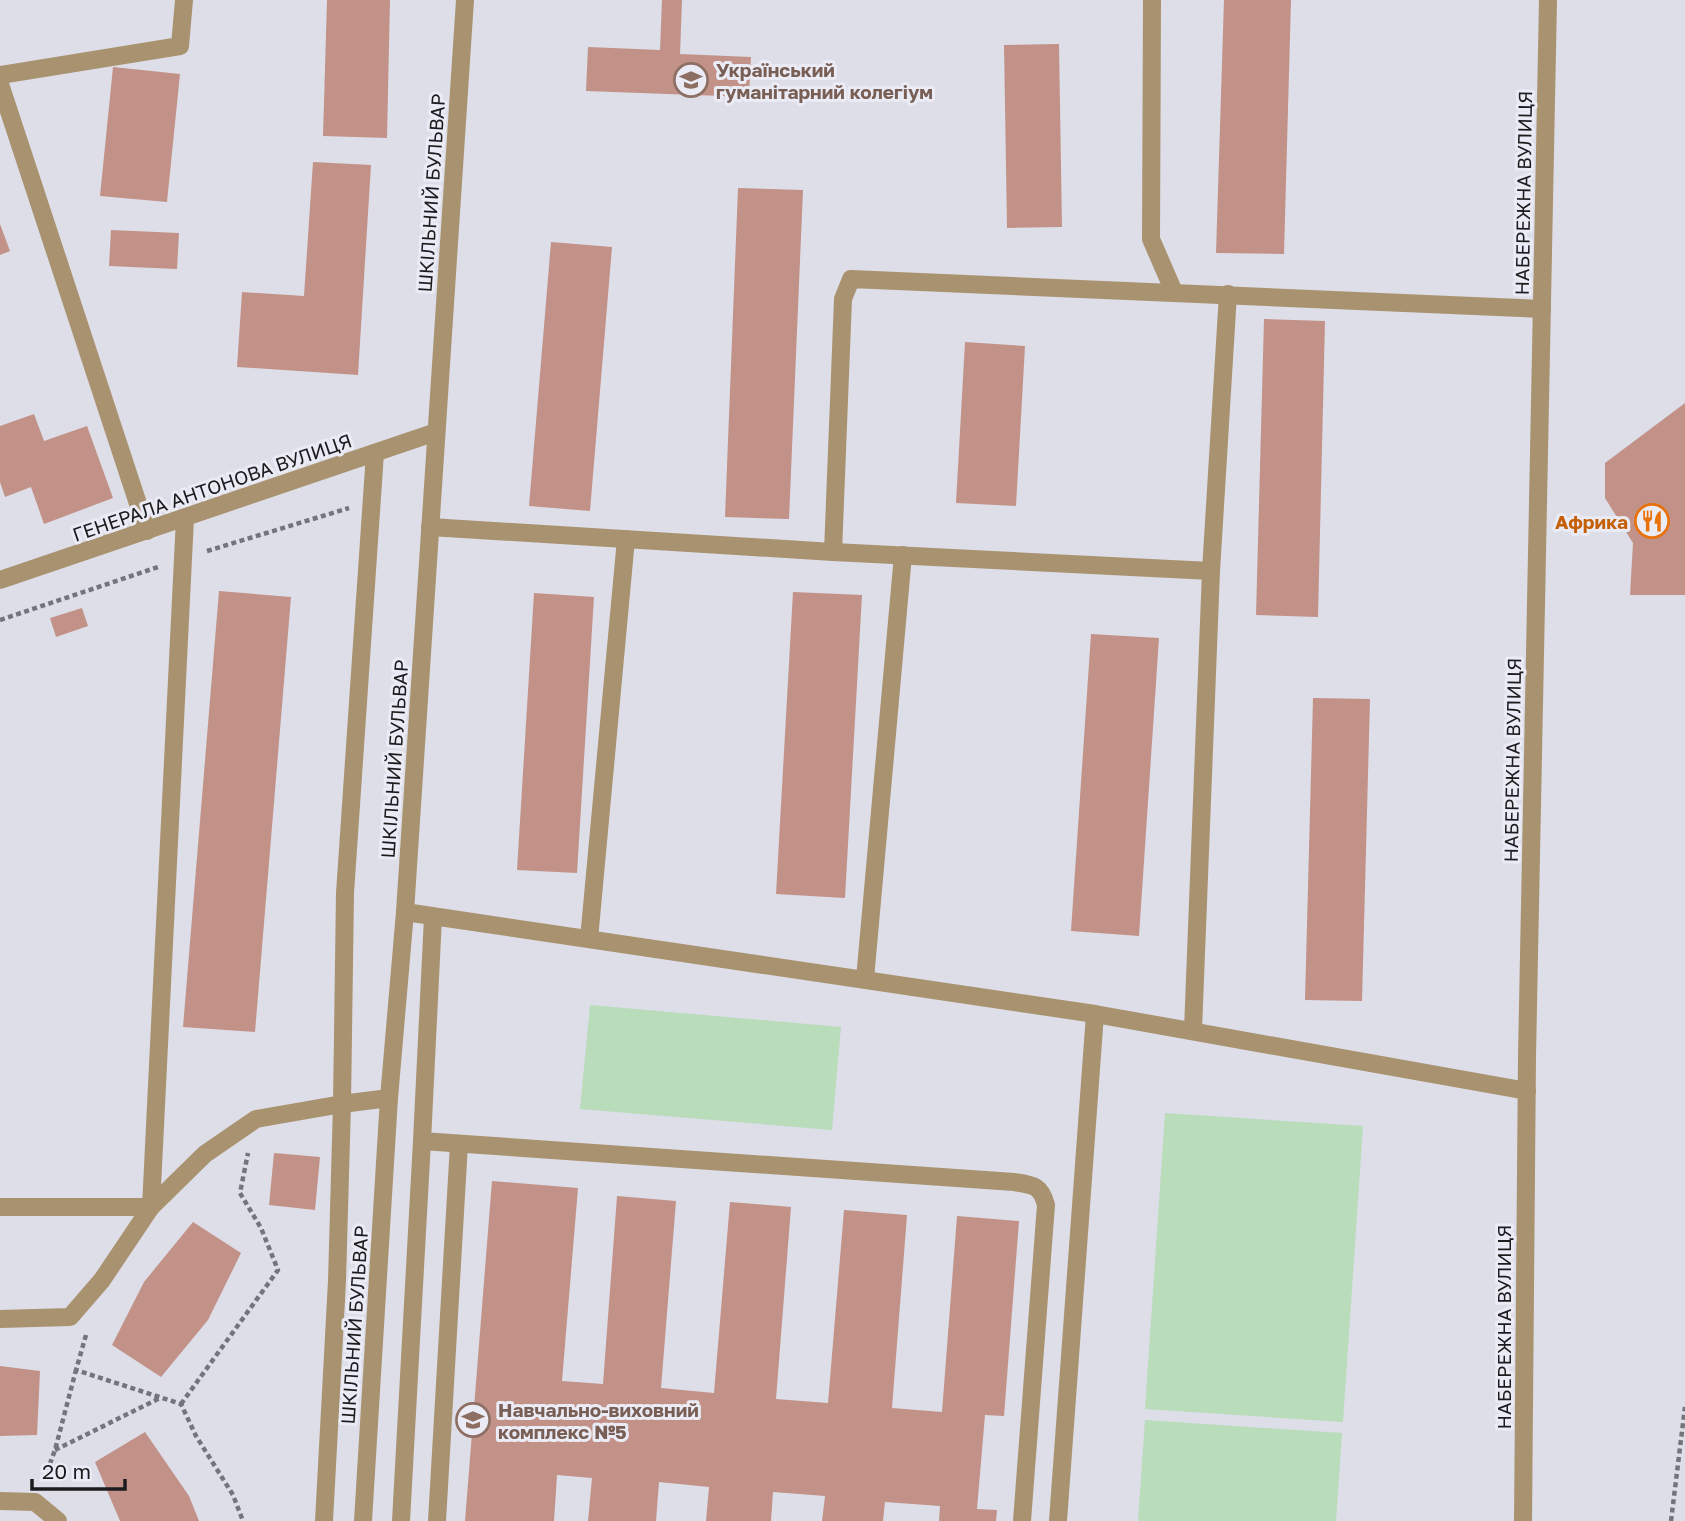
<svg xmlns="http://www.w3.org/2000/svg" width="1685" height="1521" viewBox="0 0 1685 1521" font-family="'Golos Text',sans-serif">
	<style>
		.green { fill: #b9dcbb }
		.building { fill: #c29288 }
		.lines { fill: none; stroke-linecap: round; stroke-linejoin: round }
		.path { stroke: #74757a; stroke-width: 4.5; stroke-dasharray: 5 3.5; stroke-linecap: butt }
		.minor { stroke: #a99270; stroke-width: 18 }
		.labels { text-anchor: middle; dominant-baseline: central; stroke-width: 6; stroke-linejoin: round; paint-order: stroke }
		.education-label { font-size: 19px; font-weight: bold; fill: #785e54; stroke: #eaebf4; text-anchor: start }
		.street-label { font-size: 19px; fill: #1c1c1f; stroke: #eaebf4 }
		.food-label { font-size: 19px; font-weight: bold; fill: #c56008; stroke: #eaebf4; text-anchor: end }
	</style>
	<rect width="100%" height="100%" fill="#dddee7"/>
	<g class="green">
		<path d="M590,1005L841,1027L832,1130L580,1109Z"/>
		<path d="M1165,1113L1363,1126L1343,1422L1145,1409Z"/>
		<path d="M1145,1420L1342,1433L1336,1521H1138Z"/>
	</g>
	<g class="building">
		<path d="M327,0H390L387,138L323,136Z"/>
		<path d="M662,0H682L680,54L751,57L749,97L586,91L588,47L660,50Z"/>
		<path d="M1224,0H1291L1284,254L1216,253Z"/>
		<path d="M1059,44L1062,227L1007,228L1004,45Z"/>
		<path d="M113,67L180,74L167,202L100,196Z"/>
		<path d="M313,162L371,165L358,375L237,367L242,292L304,296Z"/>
		<path d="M738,188L803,190L789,519L725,517Z"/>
		<path d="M0,224L10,251L0,255Z"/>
		<path d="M111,230L179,233L177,269L109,266Z"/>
		<path d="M551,242L612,247L590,511L529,506Z"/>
		<path d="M1264,319L1325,321L1318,617L1256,615Z"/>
		<path d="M965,342L1025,346L1016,506L956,503Z"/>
		<path d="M1685,403V595H1630L1633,543L1605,498V463Z"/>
		<path d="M34,414L44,441L87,426L113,498L44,524L31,487L5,497L0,482V426Z"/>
		<path d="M219,591L291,597L255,1032L183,1027Z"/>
		<path d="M793,592L862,595L845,898L776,894Z"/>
		<path d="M534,593L594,597L577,873L517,870Z"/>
		<path d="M82,608L88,626L56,637L50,618Z"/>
		<path d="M1091,634L1159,638L1139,936L1071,931Z"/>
		<path d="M1313,698L1370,699L1362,1001L1305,1000Z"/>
		<path d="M274,1153L320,1157L315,1210L269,1205Z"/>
		<path d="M492,1181L578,1188L562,1381L603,1384L617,1196L676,1201L661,1388L714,1393L730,1202L791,1207L776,1399L828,1403L844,1210L907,1215L892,1408L942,1412L957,1216L1019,1221L1004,1416L985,1415L977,1509L997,1510L996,1521H939L940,1506L885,1502L883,1521H822L825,1496L773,1492L771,1521H706L709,1487L659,1482L656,1521H588L592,1478L557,1475L554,1521H465Z"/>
		<path d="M193,1222L241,1253L208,1320L161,1377L112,1345L144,1282Z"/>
		<path d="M0,1366L40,1371L37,1435L0,1436Z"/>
		<path d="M145,1432L189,1496L199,1521H120L95,1462Z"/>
	</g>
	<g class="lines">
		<g class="path">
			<path d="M207,551L349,508"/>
			<path d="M0,620L158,567"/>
			<path d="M86,1335L76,1370L181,1404L196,1436L233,1495L243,1521"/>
			<path d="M181,1404L278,1270L261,1228L240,1193L248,1153"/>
			<path d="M55,1450L160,1398"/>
			<path d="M44,1480L55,1450L76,1370"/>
			<path d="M1671,1521L1685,1407"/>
		</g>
		<g class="minor">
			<path d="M1152,0L1151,239L1174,292"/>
			<path d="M0,75L180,46L184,0"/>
			<path d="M0,84L147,531"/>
			<path d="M430,527L833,552L1211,571"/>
			<path d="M833,552L843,299L851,279L1542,309"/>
			<path d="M0,580L436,432"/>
			<path d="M405,912L1095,1014L1527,1091"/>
			<path d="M433,917L422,1141L1014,1182C1033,1185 1041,1185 1046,1205L1022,1521"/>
			<path d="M589,939L626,539"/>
			<path d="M865,979L903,555"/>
			<path d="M1193,1030L1211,571L1228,294"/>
			<path d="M0,1207H151L185,518"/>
			<path d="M0,1319L70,1317L102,1280L151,1207L205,1154L256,1119L342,1104L389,1098"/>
			<path d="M0,1501L35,1502L58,1521"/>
			<path d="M324,1521L337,1281L342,1104L345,893L375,453"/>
			<path d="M363,1521L389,1098L405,912L465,0"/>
			<path d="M401,1521L422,1141"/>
			<path d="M437,1521L459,1144"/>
			<path d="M1058,1521L1095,1014"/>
			<path d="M1523,1521L1527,1056L1548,0"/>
		</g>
	</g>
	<defs>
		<g id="school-ring" transform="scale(1.75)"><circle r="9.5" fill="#eaebf4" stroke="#8d6e63" stroke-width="1.5"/><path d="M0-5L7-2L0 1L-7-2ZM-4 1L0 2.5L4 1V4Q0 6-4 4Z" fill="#8d6e63"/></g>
		<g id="restaurant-ring" transform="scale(1.75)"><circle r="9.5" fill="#eaebf4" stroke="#e8710a" stroke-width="1.5"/><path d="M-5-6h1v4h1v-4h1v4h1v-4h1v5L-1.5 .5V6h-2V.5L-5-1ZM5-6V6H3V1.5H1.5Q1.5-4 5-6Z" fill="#e8710a"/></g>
	</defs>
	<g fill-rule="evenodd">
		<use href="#school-ring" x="691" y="80"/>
		<use href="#restaurant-ring" x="1652" y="521"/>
		<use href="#school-ring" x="473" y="1420"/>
	</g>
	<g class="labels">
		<g class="education-label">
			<text x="716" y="69">Український<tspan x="716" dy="22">гуманітарний колегіум</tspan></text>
			<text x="498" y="1409">Навчально-виховний<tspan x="498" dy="22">комплекс №5</tspan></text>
		</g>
		<g class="street-label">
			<text transform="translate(431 193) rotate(-86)">ШКІЛЬНИЙ БУЛЬВАР</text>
			<text transform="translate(1523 193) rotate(-89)">НАБЕРЕЖНА ВУЛИЦЯ</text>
			<text transform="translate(212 487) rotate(-19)">ГЕНЕРАЛА АНТОНОВА ВУЛИЦЯ</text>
			<text transform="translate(394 759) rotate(-86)">ШКІЛЬНИЙ БУЛЬВАР</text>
			<text transform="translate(1512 760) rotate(-89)">НАБЕРЕЖНА ВУЛИЦЯ</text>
			<text transform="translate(354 1325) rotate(-86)">ШКІЛЬНИЙ БУЛЬВАР</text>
			<text transform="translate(1503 1327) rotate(-90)">НАБЕРЕЖНА ВУЛИЦЯ</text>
		</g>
		<g class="food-label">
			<text x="1628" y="521">Африка</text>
		</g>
	</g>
	<path d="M32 1479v10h93v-10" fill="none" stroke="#1c1c1f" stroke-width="3.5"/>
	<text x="42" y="1479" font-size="21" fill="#1c1c1f" stroke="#eaebf4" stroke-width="5" paint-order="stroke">20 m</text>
</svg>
